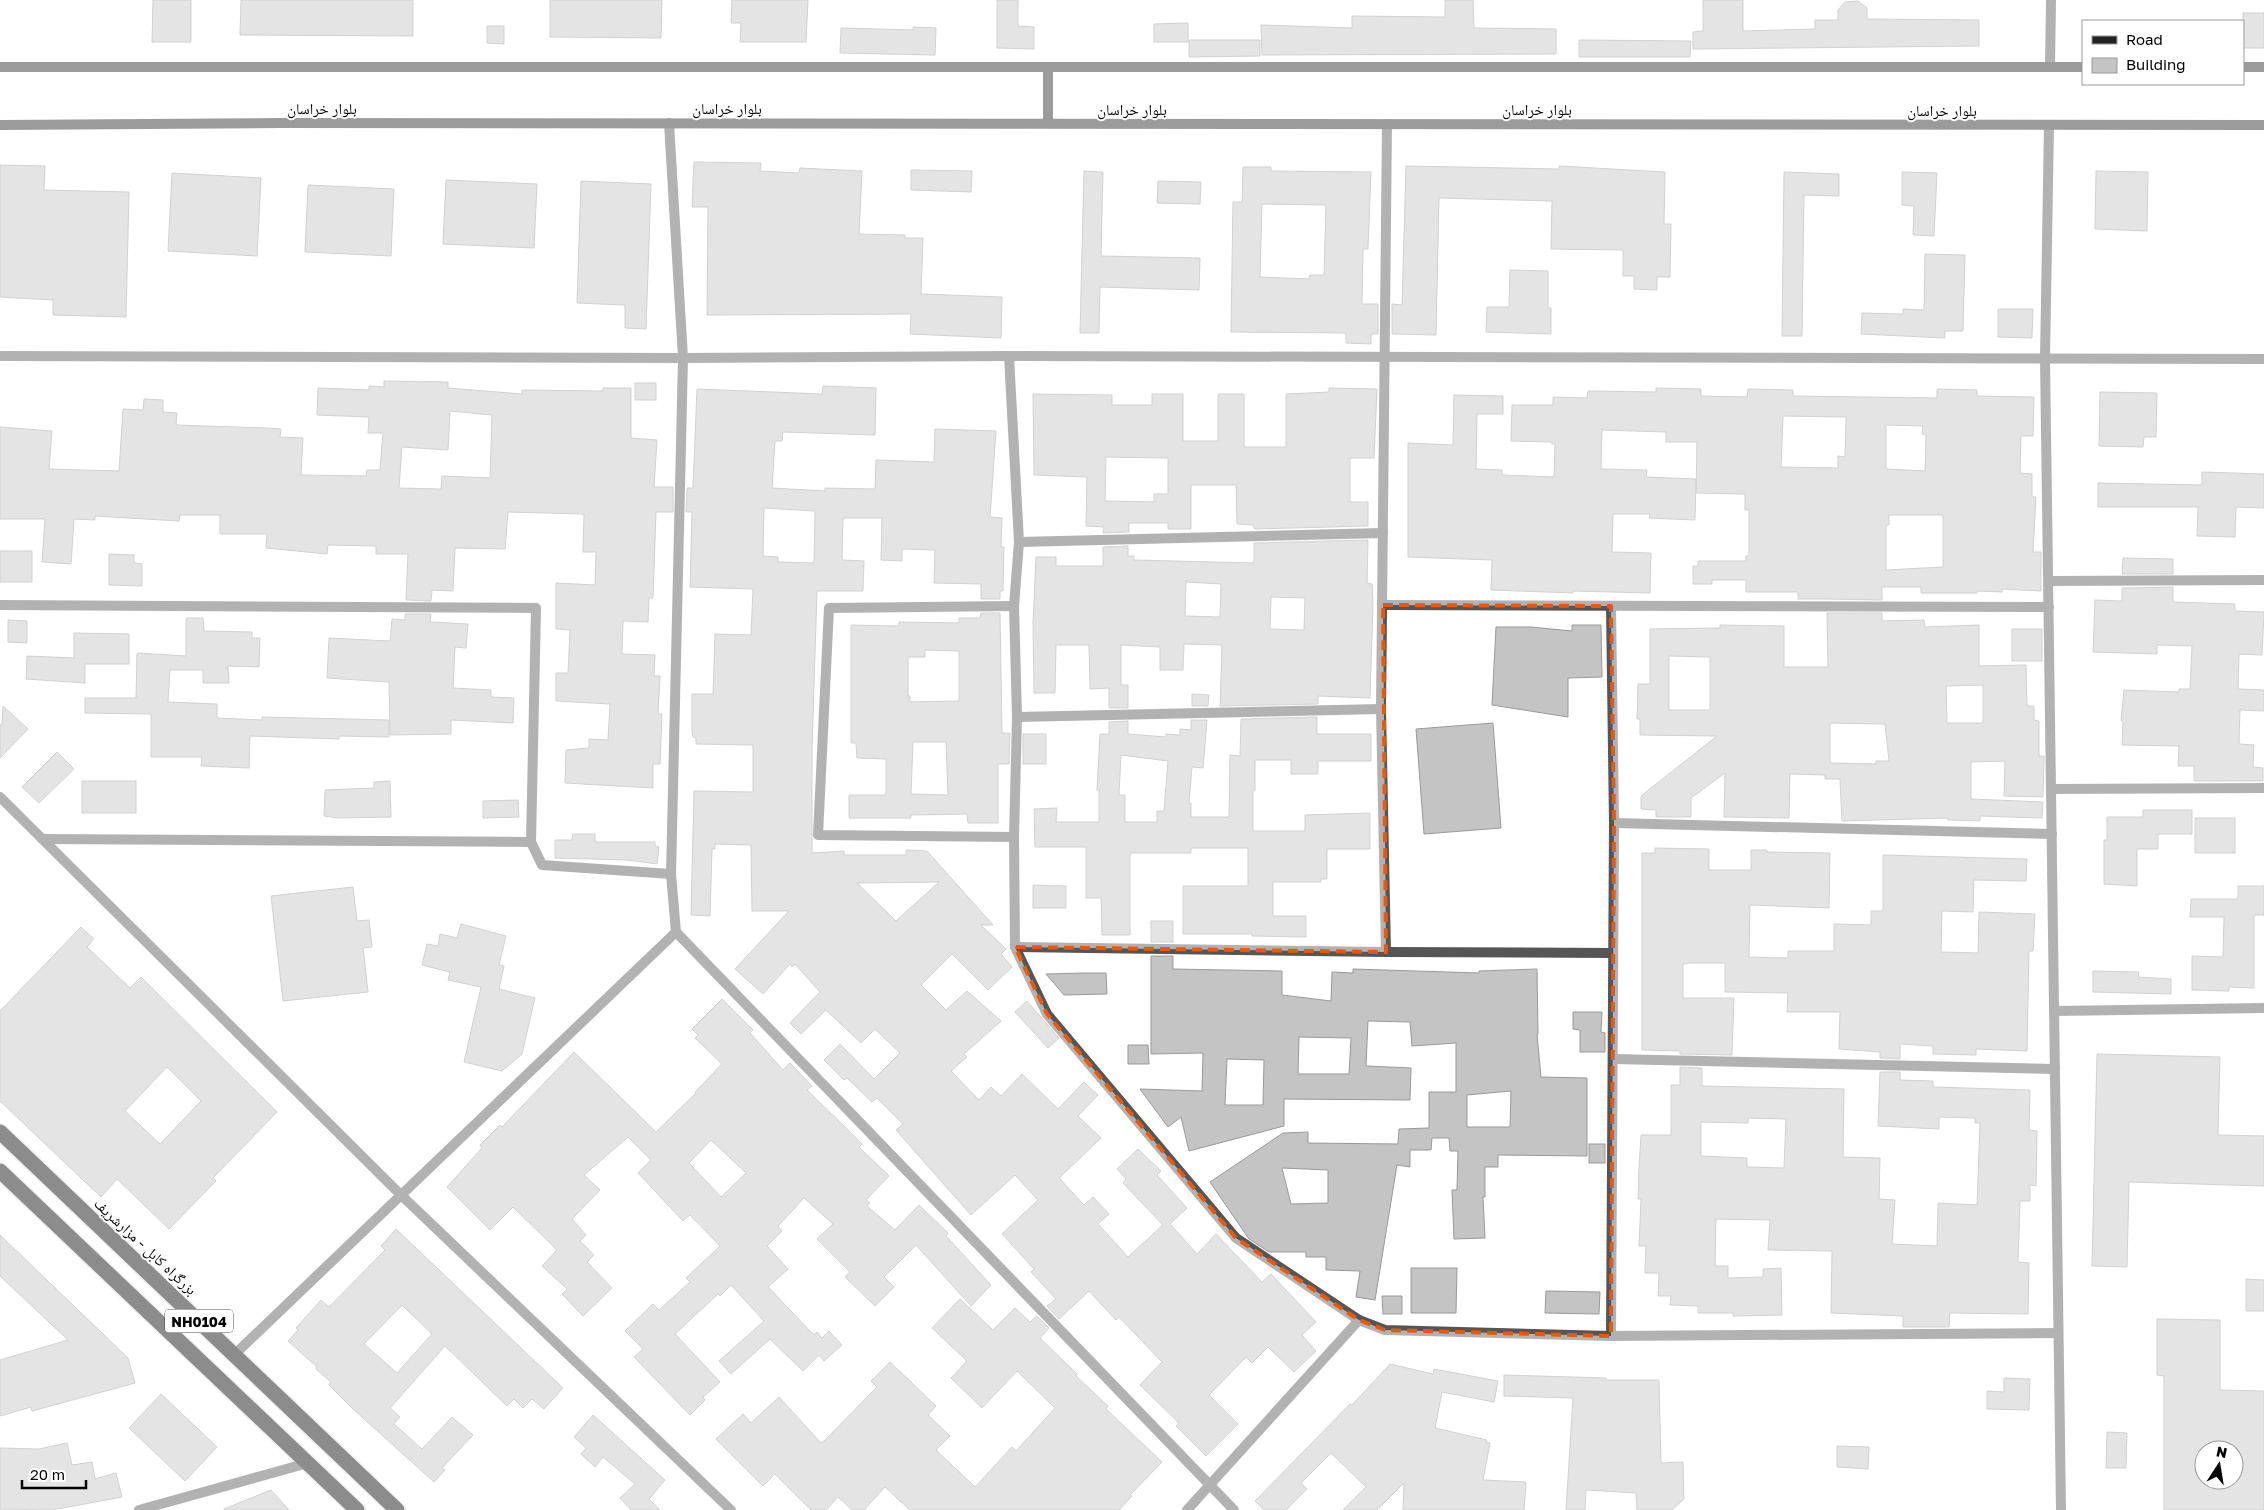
<svg xmlns="http://www.w3.org/2000/svg" width="2264" height="1510" viewBox="0 0 2264 1510" font-family="'Golos Text','Noto Naskh Arabic',sans-serif">
	<style>
		.building { fill: #c4c4c4; stroke: #999; fill-rule: evenodd }
		.lines { fill: none; stroke-linecap: round; stroke-linejoin: round }
		.highway-casing { stroke: #dbdbdb; stroke-width: 18 }
		.street { stroke: #555; stroke-width: 10 }
		.secondary { stroke: #222; stroke-width: 10 }
		.highway { stroke: #000; stroke-width: 15 }
		.marked { fill: none; stroke: #e8590c; stroke-width: 4; stroke-dasharray: 10 6; stroke-linejoin: round }
		.labels { text-anchor: middle; dominant-baseline: central; stroke-width: 4; stroke-linejoin: round; paint-order: stroke }
		.shield { fill: #fff; stroke: #4c4c4c; stroke-width: 1 }
		.shield-label { font-size: 14px; font-weight: bold; fill: #000 }
		.street-label { font-size: 15px; fill: #000; stroke: #fff }
	</style>
	<rect width="100%" height="100%" fill="#fff"/>
	<g class="building">
		<path d="M153,0H191V42H152Z"/>
		<path d="M241,0H413V36L240,35Z"/>
		<path d="M550,0H662L661,38L550,37Z"/>
		<path d="M732,0H808L806,42H740L741,23H731Z"/>
		<path d="M997,0H1018V26L1034,27V49L997,48Z"/>
		<path d="M1445,0H1473L1474,28L1556,29V54L1262,55L1261,25L1352,28V16L1445,17Z"/>
		<path d="M1703,0H1743V31L1815,29V20H1838V10L1845,2L1858,1L1867,8V19L1979,20V46L1693,49V32L1703,31Z"/>
		<rect x="2243" y="13" width="21" height="35"/>
		<path d="M1188,23V42H1154V24Z"/>
		<path d="M487,26H504V44L487,43Z"/>
		<path d="M913,27L936,28L935,55L840,53L841,28L913,30Z"/>
		<path d="M1189,40H1260V56L1189,57Z"/>
		<path d="M1579,40L1691,41L1690,57H1579Z"/>
		<path d="M694,162L761,163L760,171L799,173L800,168L862,171L859,234L905,235V238H923L921,294L1002,297L1001,338L910,334L911,314L707,315L708,207H692Z"/>
		<path d="M0,165L45,166L44,190L129,192L126,317L53,315V300L0,297Z"/>
		<path d="M1406,166L1559,169V166L1665,172L1664,224H1671L1670,277H1657V290L1634,289V276H1623V250L1551,249L1552,201L1439,198L1436,335L1392,334V304L1402,305Z"/>
		<path d="M1243,167H1271V171L1371,172L1368,249H1363L1362,304H1378V334H1371V344L1346,343V333L1231,332L1233,202H1242ZM1262,204L1326,205L1324,275H1310L1309,279L1260,277Z"/>
		<path d="M911,170L972,171L971,192L911,190Z"/>
		<path d="M1084,171L1103,172L1101,256L1200,258L1199,290L1100,287L1099,333H1080Z"/>
		<path d="M2096,171L2148,172L2147,231L2095,229Z"/>
		<path d="M1784,172L1839,174V196L1804,195L1802,336H1782Z"/>
		<path d="M1902,172L1937,173L1934,236L1913,235L1914,206L1902,205Z"/>
		<path d="M172,173L261,178L257,256L168,251Z"/>
		<path d="M446,180L537,184L534,248L443,244Z"/>
		<path d="M581,181L651,184L646,329L625,328V305L577,303Z"/>
		<path d="M1158,181L1201,182L1200,204L1157,203Z"/>
		<path d="M308,185L394,189L391,256L305,252Z"/>
		<path d="M1925,254L1965,255L1963,331H1945V338L1861,334L1862,313L1903,314V309L1924,310Z"/>
		<path d="M1510,270L1548,271V308H1551V334L1486,332L1487,307H1509Z"/>
		<path d="M1998,309H2033L2032,338L1998,337Z"/>
		<path d="M384,381L448,382V388L522,394V390L603,391V388H631V438L657,440L654,487H673V512H656L653,598H649L648,622L623,621L622,654L655,655L654,676H660L658,714H662L660,764H653V788L565,783L566,750L589,748V739L608,740L610,704L556,701V673H568L570,630L556,629V583L595,585L596,552H583L584,514L508,512L505,549L455,548L453,591L432,590L431,601L406,600L408,554H376V546L328,545L327,554L266,548L267,534H220V515H180L179,521L95,516V520L74,519L71,564L42,562L45,519H0V427L52,431L49,469L119,471L123,409L143,410L144,399L163,400V412L177,413L176,425L266,428L281,429L280,437L303,438L301,475L366,476L367,470H380L383,433H368L369,417L317,415L318,388L369,390V386L384,387ZM450,411L492,415L490,478L442,476L441,489L399,488L402,447L448,450Z"/>
		<rect x="635" y="383" width="21" height="17"/>
		<path d="M823,386L876,388L875,435L783,432L782,441H775L772,488L825,491V488L875,489L876,460L934,462L935,429L996,431L990,517L1002,518L1001,547H1004L1003,591H1000V599H981V584L934,583L935,550L902,549V561L881,560L882,518H843L842,560L864,561L863,591H817L812,748V853L844,851V855H906V850L927,851L993,925H981L1006,949L1001,954L1012,967L988,990L952,954L921,985L946,1010L967,991L1001,1021L964,1054L967,1057L951,1071L979,1100L991,1087L1001,1096L1022,1074L1058,1109L1084,1082L1098,1095L1078,1116L1101,1138L1059,1178L1084,1205L1093,1197L1109,1214L1098,1224L1128,1257L1163,1225L1123,1183L1126,1179L1117,1169L1138,1149L1161,1171L1157,1175L1187,1208L1170,1224L1197,1254L1216,1234L1262,1282L1271,1274L1316,1322L1302,1335L1316,1351L1294,1372L1268,1347L1252,1363L1246,1357L1209,1395L1238,1424L1206,1456L1176,1426L1179,1423L1140,1385L1162,1362L1119,1317L1116,1320L1089,1291L1059,1319L1047,1306L1056,1299L1031,1272L1034,1269L1002,1234L1038,1200L1015,1175L971,1215L896,1130L903,1124L877,1098L872,1102L847,1078L844,1080L824,1060L840,1044L874,1079L900,1053L875,1029L861,1043L826,1010L801,1034L790,1023L820,992L795,964L792,967L790,964L763,994L735,969L789,911H752L751,845L715,844V849H712L710,916L691,915L694,791L753,792V745L696,744V738L693,737L692,731V694H713L715,634L751,635L753,589L690,587L692,512H686L687,488H693L697,389L822,394ZM764,508L815,511L814,563L778,562V557L763,556ZM939,882L896,921L857,883Z"/>
		<path d="M1329,388L1377,389L1374,458H1350V502H1368V526L1255,529L1253,525L1237,524L1236,485H1191V529H1168V523H1129V532L1103,533L1104,527L1086,526L1087,477L1034,475L1033,394L1112,395V405H1152V394H1183V441H1218V394H1244V447H1286V394L1329,392ZM1106,457L1168,458V494H1154V502L1105,501Z"/>
		<path d="M1656,388L1701,389V396L1747,397L1748,389L1793,390V396L1937,398V389L1977,390V396L2034,397L2033,436H2021L2020,473L2032,474V497H2036L2033,552H2041V591L2002,589V592L1977,591V593H1921V587H1882V600L1826,599H1798V592H1746V580H1712V584H1693V566H1698V561H1746V556H1749V510H1745V494L1696,493L1697,442H1666V432L1602,430L1601,469L1647,470L1646,477L1696,479L1695,520L1649,518L1650,514H1613L1612,552L1651,553L1650,593L1573,591V593L1491,590L1492,560L1408,557V443L1453,445L1454,395L1503,396V414H1477L1476,469L1502,470V475L1554,477L1555,444H1552V442L1511,441L1512,405H1553V397L1587,398L1588,391L1656,392ZM1783,416L1846,417L1845,457L1838,456V468L1781,467ZM1886,425L1923,426L1922,434L1926,435L1925,471L1886,469ZM1889,515H1943V567L1886,570V525H1889Z"/>
		<path d="M2100,392L2157,393L2156,437H2144L2143,447L2099,446Z"/>
		<path d="M2202,472L2264,474V508L2236,507L2235,537L2197,536L2198,507H2098V483L2202,485Z"/>
		<path d="M1368,540L1367,583L1372,584L1373,604L1370,698L1318,696V704L1220,706L1222,645L1184,644L1183,670H1160V647L1121,645V685H1128V708H1109V688L1090,689L1089,645H1056L1055,693H1034L1033,624L1036,557H1056V566H1103V547L1128,546V556H1134V560L1254,563V543ZM1186,582L1221,584L1220,617L1185,616ZM1271,597L1305,598L1304,630L1270,629Z"/>
		<rect x="0" y="551" width="32" height="31"/>
		<path d="M109,554L134,555V563L142,564V586L109,585Z"/>
		<path d="M2123,558L2173,559V574H2122Z"/>
		<path d="M2173,587V602L2235,604V611L2264,612L2262,655L2239,654L2238,689L2264,690V711L2240,710L2239,744L2254,745L2253,767L2263,768V781H2194V766H2178L2179,746L2122,745L2123,721H2121L2124,690L2179,692V689H2190L2192,646L2157,645V654L2093,652L2095,600L2122,601V588Z"/>
		<path d="M981,613H1000L1002,733H1010L1009,764H998V823H968L967,814L911,815V818H849V795H886V759L857,758L856,743H851V625L899,626V622L959,623V618H980ZM925,650L959,651V701L910,702V696H908V657H925ZM913,742H946L948,795L911,794Z"/>
		<path d="M1827,613H1882V621L1924,620L1925,627L1979,625V666L2026,665L2027,706H2034V720L2039,721V756H2044L2043,797L2004,796L2005,761L1971,762V799L2043,802L2042,818L1980,816V821L1948,820V818L1842,821L1840,779H1825V775L1790,774L1789,818L1724,817L1725,773L1691,798V817H1656V810L1641,809V796L1717,736L1640,735V719H1637L1638,684H1650V629L1720,628V625L1784,626V667H1828ZM1669,656L1710,657V710H1669ZM1983,685V723H1947L1946,686ZM1830,723L1885,724L1889,761H1876V764L1830,763Z"/>
		<path d="M405,614H431L430,622L468,624L466,648L455,647L453,688L491,690V697L514,698L513,723L451,720V734L390,735L389,682L327,678L329,638L390,641L392,619L405,620Z"/>
		<path d="M186,618H203L204,631L252,632V638H260L259,667L228,666L229,683H203V670H170L168,702L217,704V718L262,720V717L389,720V737L339,736V739L250,736L249,768L201,766L202,757H151V714L85,713V698H136L137,653L186,656Z"/>
		<path d="M8,620L27,621V643L8,642Z"/>
		<path d="M1572,625H1601L1602,677L1568,678V717L1492,705L1496,627H1531L1572,631Z"/>
		<rect x="2012" y="629" width="30" height="32"/>
		<path d="M74,633L129,634V664H85V683L26,679L27,656L74,658Z"/>
		<path d="M1192,694L1209,695L1208,706H1192Z"/>
		<path d="M3,706L28,729L0,758V726L2,723Z"/>
		<path d="M1317,717V734H1371V761H1318V774H1291V760H1255V790H1253V831H1305V815L1370,813V849H1327V879H1321V882H1273V916H1306V937L1252,936V934H1183V886H1248V848H1191V853H1130V935H1102L1101,898H1086V847H1035L1034,809L1057,808L1056,822H1099V790H1097L1100,734H1109V722L1128,721V734L1166,737V734L1180,735V729L1191,730V720H1207L1203,768L1192,767L1189,803H1191V817H1229L1230,755L1240,756L1241,719ZM1121,755L1168,761L1164,811H1157V822H1125V795H1119Z"/>
		<path d="M1493,723L1501,828L1424,834L1416,729Z"/>
		<rect x="1023" y="734" width="23" height="30"/>
		<path d="M57,752L74,769L39,803L22,787Z"/>
		<rect x="82" y="781" width="54" height="32"/>
		<path d="M390,781L391,817L338,818L324,816L325,790L374,788V782Z"/>
		<path d="M518,800L519,817L483,818V801Z"/>
		<path d="M2143,810H2192V834H2158V849H2137V886L2104,884V840H2107V817H2143Z"/>
		<rect x="2195" y="818" width="40" height="35"/>
		<path d="M573,834H595V842H655V846L659,847L657,864L627,860L555,858V840H572Z"/>
		<path d="M1655,848L1709,849V870H1751V850H1767V852L1830,853L1829,908L1750,905L1749,957L1788,958V951H1834V924L1871,925V911H1883V855L2027,859L2026,881L1974,880L1973,912L1942,911L1941,952L1978,953L1979,912L2035,914L2033,951H2029L2027,1051L1976,1049V1055L1933,1054V1046L1900,1044V1059L1880,1058V1052L1839,1049L1840,1012H1787L1788,993L1725,992V963H1690L1683,964V998H1734L1732,1055L1680,1054V1051L1642,1050V853H1655Z"/>
		<path d="M1033,885L1066,886V908H1033Z"/>
		<path d="M2238,886H2264V915H2254V988L2229,987V991L2192,990V956L2223,957L2224,917H2190L2191,899H2238Z"/>
		<path d="M353,887L357,921L369,920L372,947L363,948L368,992L283,1001L271,896Z"/>
		<rect x="1151" y="921" width="22" height="21"/>
		<path d="M461,924L506,936L499,965L504,966L499,989L535,998L522,1054L502,1071L464,1062L481,987L448,980L450,972L422,965L427,944L438,946L440,934L457,938Z"/>
		<path d="M81,927L94,939L87,947L130,988L141,977L277,1112L213,1178L216,1181L169,1229L117,1179L101,1197L0,1101V1011ZM167,1067L201,1101L160,1144L125,1111Z"/>
		<path d="M1151,956H1173V969L1282,971V995L1331,1001L1332,972L1353,973V969L1479,973V971L1537,969L1538,1034H1537L1541,1077L1587,1078V1156L1498,1155V1167H1485V1197H1483L1485,1238L1454,1239L1452,1190H1457L1458,1151H1450L1449,1138H1432L1431,1150H1410V1167L1397,1165L1375,1300L1356,1297L1360,1271L1326,1270V1257H1306V1252H1269L1249,1239L1210,1182L1283,1133L1308,1132V1143L1398,1144L1399,1129L1429,1128V1092H1456V1043L1412,1046L1410,1022L1368,1021L1366,1066L1411,1068L1410,1100L1284,1099V1126L1189,1151L1181,1117L1168,1127L1140,1089L1202,1091L1203,1053L1151,1054ZM1299,1037L1351,1038L1349,1074H1298ZM1227,1059L1264,1060L1263,1105H1225ZM1511,1091L1510,1127H1467V1095ZM1282,1168L1328,1170V1203L1291,1204Z"/>
		<path d="M2093,971L2139,972L2138,977L2171,979V994L2093,992Z"/>
		<path d="M1083,973H1106L1107,994L1064,995L1046,974Z"/>
		<path d="M722,999L753,1030L750,1033L783,1070L790,1063L812,1086L807,1090L845,1127L862,1144L859,1147L889,1176L866,1200L870,1203L867,1206L895,1230L919,1205L948,1233L946,1236L991,1285L971,1306L916,1245L884,1277L894,1287L875,1306L845,1277L850,1272L817,1239L833,1224L804,1198L778,1226L782,1231L767,1246L788,1269L768,1287L814,1335L817,1332L822,1338L829,1331L842,1345L824,1361L819,1355L803,1371L770,1339L731,1374L719,1361L764,1321L731,1285L720,1296L718,1294L675,1334L720,1382L703,1397L705,1400L690,1415L634,1357L643,1349L625,1331L653,1304L659,1310L690,1282L686,1278L720,1246L690,1215L683,1221L638,1173L651,1160L628,1137L584,1175L600,1190L572,1219L586,1235L580,1241L594,1255L587,1262L612,1288L583,1316L562,1294L567,1289L542,1266L557,1250L513,1207L490,1230L447,1187L482,1148L480,1145L500,1125L502,1127L574,1052L656,1132L696,1093L695,1092L722,1064L695,1038L698,1035L692,1029ZM711,1140L746,1173L721,1197L689,1163Z"/>
		<path d="M1027,1001L1059,1038L1048,1048L1015,1012Z"/>
		<path d="M1573,1012H1602L1601,1032L1605,1033V1052H1580V1030L1573,1029Z"/>
		<path d="M1128,1045H1148L1149,1064H1128Z"/>
		<path d="M2097,1054L2220,1057L2218,1135L2264,1136V1186L2129,1182L2127,1267L2092,1266Z"/>
		<path d="M1680,1067L1702,1068V1086L1844,1089L1843,1157L1880,1158L1879,1199L1895,1200L1892,1244L1937,1246L1938,1203L1977,1205L1980,1123H1975V1118L1939,1117V1129L1878,1126L1880,1072H1900V1080L1933,1081V1087L2030,1090L2029,1130L2037,1131L2036,1186L2030,1185V1201H2020L2018,1262L2029,1263L2028,1314L1950,1313L1949,1327H1903V1316L1831,1313L1832,1251L1768,1250L1770,1220L1716,1219L1715,1266H1728V1278L1763,1277V1269L1781,1268L1782,1315L1733,1316V1313H1698V1306L1670,1305L1671,1296H1658L1659,1273H1645L1646,1246H1639L1641,1199H1638L1639,1168L1641,1135H1671V1085H1680ZM1748,1118L1786,1119L1784,1168L1747,1167V1158L1701,1156V1122L1748,1123Z"/>
		<rect x="1589" y="1144" width="16" height="19"/>
		<path d="M396,1229L563,1388L544,1409L532,1399L523,1408L514,1399L507,1406L445,1346L390,1408L400,1417L394,1424L422,1449L452,1417L473,1435L442,1468L445,1470L434,1482L353,1409L329,1385L331,1382L316,1369L317,1367L288,1341L298,1330L296,1328L321,1300L329,1307L385,1250L381,1246ZM402,1305L432,1334L397,1373L364,1344Z"/>
		<path d="M0,1235L128,1358L135,1383L32,1411L31,1407L0,1416V1360L68,1340L0,1276Z"/>
		<path d="M1411,1268H1457L1456,1313H1411Z"/>
		<path d="M2246,1279L2264,1280V1311H2246Z"/>
		<path d="M1546,1291L1600,1292L1599,1314L1545,1313Z"/>
		<path d="M1382,1296H1402V1314H1383Z"/>
		<path d="M960,1299L993,1330L1015,1308L1030,1322L1037,1316L1049,1328L1040,1338L1077,1374L1076,1376L1108,1406L1106,1409L1162,1462L1130,1495L1132,1496L1119,1510H910L885,1487L864,1510H852L838,1497L826,1510H811L775,1474L763,1486L716,1439L743,1414L751,1423L779,1397L821,1443L824,1441L877,1387L871,1381L890,1362L936,1406L928,1415L950,1436L936,1450L975,1487L1012,1447L1016,1451L1055,1408L1017,1371L982,1408L951,1378L967,1361L932,1328Z"/>
		<path d="M2157,1319L2220,1320V1390L2264,1391V1510H2164V1376L2157,1375ZM2204,1450H2234V1480H2204Z"/>
		<path d="M1390,1364L1433,1374L1434,1369L1498,1381L1494,1402L1442,1392L1435,1428L1487,1440L1486,1442L1490,1443L1483,1480L1526,1482L1524,1510H1403L1404,1483L1377,1510H1343L1366,1487L1331,1453L1301,1483L1307,1489L1286,1510H1264L1255,1501L1350,1404L1352,1405Z"/>
		<path d="M1504,1375L1606,1378V1380H1659L1661,1463L1683,1462L1684,1499L1672,1510H1637L1636,1493L1586,1490L1585,1510H1566L1573,1398L1504,1396Z"/>
		<path d="M2004,1378L2030,1379L2029,1410L1987,1409V1391L2004,1392Z"/>
		<path d="M161,1394L217,1447L185,1481L129,1428Z"/>
		<path d="M593,1415L665,1480L649,1499L660,1510H631L620,1498L635,1484L603,1457L595,1467L581,1454L586,1448L574,1437Z"/>
		<path d="M2107,1432L2127,1433L2126,1468H2106Z"/>
		<path d="M67,1443L72,1465L92,1462L95,1479L116,1473L122,1497L52,1510L0,1509V1448L39,1449Z"/>
		<path d="M1837,1446L1869,1447L1868,1469L1837,1467Z"/>
		<path d="M271,1490L289,1510H224V1509Z"/>
	</g>
	<g class="lines">
		<g class="highway-casing">
			<g id="highway">
				<path d="M0,1132L397,1510"/>
				<path d="M0,1171L357,1510"/>
			</g>
		</g>
		<g class="street">
			<path d="M2050,67L2051,0"/>
			<path d="M669,123L683,358L671,874L676,932L1234,1510"/>
			<path d="M2049,125L2045,359L2061,1510"/>
			<path d="M0,356L683,358L1009,356L2264,359"/>
			<path d="M1009,356L1019,542L1014,606L1017,717L1014,837L1015,947L1047,1014L1236,1238L1359,1320L1385,1330L1611,1336L2058,1333"/>
			<path d="M1019,542L1383,533"/>
			<path d="M2048,581L2264,580"/>
			<path d="M0,605L536,608L531,842L542,865L671,874"/>
			<path d="M1383,605L2049,607"/>
			<path d="M1014,606L829,608L818,835L1014,837"/>
			<path d="M1017,717L1381,709"/>
			<path d="M2051,789L2264,788"/>
			<path d="M0,797L401,1195L731,1510"/>
			<path d="M1614,823L2052,834"/>
			<path d="M42,839L531,842"/>
			<path d="M1015,947L1386,952L1613,953"/>
			<path d="M1386,952L1381,709L1387,124"/>
			<path d="M2054,1011L2264,1008"/>
			<path d="M1613,1059L2055,1069"/>
			<path d="M1611,1336L1614,823L1611,606"/>
			<path d="M235,1354L676,932"/>
			<path d="M139,1510L308,1463"/>
			<path d="M1187,1510L1359,1320"/>
		</g>
		<g class="secondary">
			<path d="M0,67H2083"/>
			<path d="M2243,67H2264"/>
			<path d="M1048,123V67"/>
			<path d="M0,125L280,123L2264,125"/>
		</g>
		<use href="#highway" class="highway"/>
	</g>
	<path d="M0 0H2264V1510H0ZM1383,605L1611,606L1614,823L1611,1336L1385,1330L1359,1320L1236,1238L1047,1014L1015,947L1386,952Z" fill="#fff" fill-opacity=".55" fill-rule="evenodd"/>
	<path class="marked" d="M1383,605L1611,606L1614,823L1611,1336L1385,1330L1359,1320L1236,1238L1047,1014L1015,947L1386,952Z"/>
	<g class="labels">
		<rect class="shield" x="165" y="1309.5" width="68" height="23" rx="4"/>
		<g class="shield-label">
			<text x="199" y="1321">NH0104</text>
		</g>
		<g class="street-label">
			<text x="322" y="108">بلوار خراسان</text>
			<text x="727" y="108">بلوار خراسان</text>
			<text x="1132" y="109">بلوار خراسان</text>
			<text x="1537" y="109">بلوار خراسان</text>
			<text x="1942" y="110">بلوار خراسان</text>
			<text transform="translate(146 1246) rotate(43)">بزرگراه کابل - مزارشریف</text>
		</g>
	</g>
	<rect x="2082" y="20" width="162" height="65" fill="#ffffff" stroke="#999999"/>
	<rect x="2092" y="36" width="25" height="8" fill="#222222" stroke="#999999"/>
	<text x="2126" y="45" font-size="15" fill="#000000">Road</text>
	<rect x="2092" y="58" width="25" height="15" fill="#c4c4c4" stroke="#999999"/>
	<text x="2126" y="70" font-size="15" fill="#000000">Building</text>
	<g transform="translate(2219 1465) rotate(12)"><circle r="24" fill="#ffffff" stroke="#999999"/>
	<path d="M0-4L9 19L0 12L-9 19Z" fill="#000000"/>
	<text y="-8" font-size="14" font-weight="bold" text-anchor="middle" fill="#000000">N</text>
	</g>
	<path d="M22 1480v8h64v-8" fill="none" stroke="#000000" stroke-width="2.5"/>
	<text x="30" y="1480" font-size="15" fill="#000000" stroke="#ffffff" stroke-width="4" paint-order="stroke">20 m</text>
</svg>
